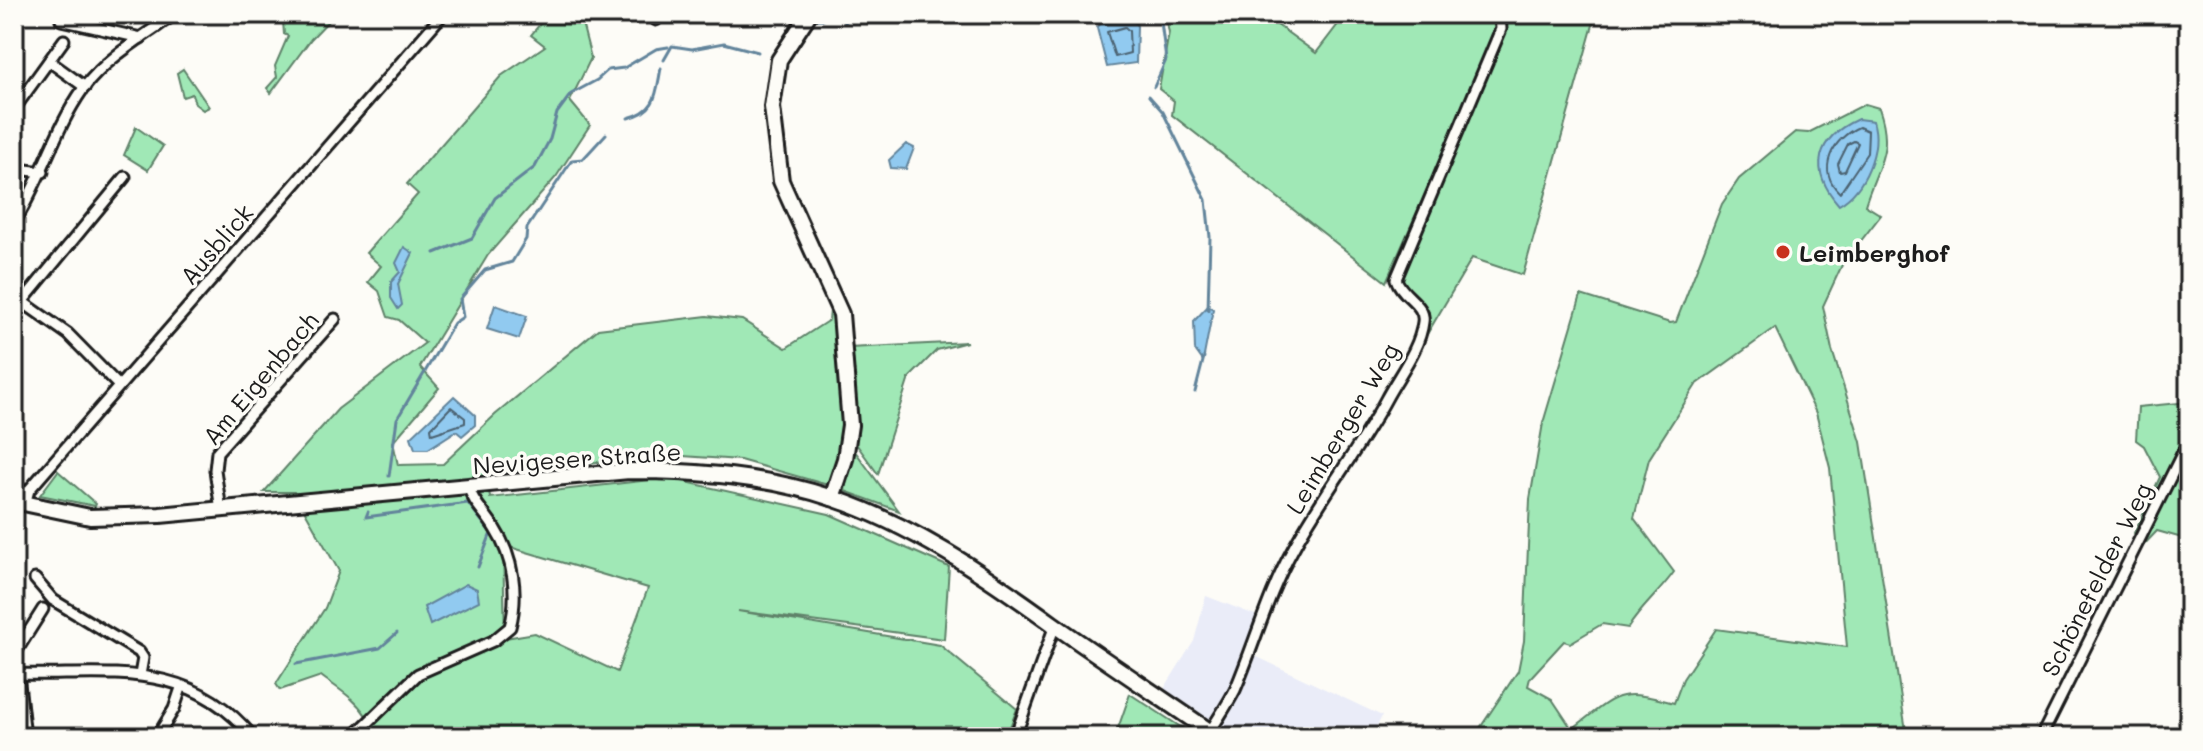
<svg xmlns="http://www.w3.org/2000/svg" width="2203" height="751" viewBox="0 0 2203 751" font-family="Mali,sans-serif">
	<style>
		.built { fill: #eaecf8 }
		.green { fill: #a0e8b6; stroke: #5e8269; stroke-width: 2; fill-rule: evenodd }
		.water { fill: #91caf0; stroke: #62849b; stroke-width: 2 }
		.lines { fill: none; stroke-linecap: round; stroke-linejoin: round }
		.shore { stroke: #4b6271; stroke-width: 2 }
		.stream { stroke: #62849b; stroke-width: 3 }
		.street-casing { stroke: #1c1c1c; stroke-width: 15 }
		.secondary-casing { stroke: #1c1c1c; stroke-width: 20 }
		.street { stroke: #fdfcf7; stroke-width: 9 }
		.secondary { stroke: #fdfcf7; stroke-width: 14 }
		.poi-dot { fill: #c8321e; stroke: #fdfcf7; stroke-width: 3 }
		.labels { text-anchor: middle; dominant-baseline: central; stroke-width: 7; stroke-linejoin: round; paint-order: stroke }
		.street-label { font-size: 24px; fill: #1c1c1c; stroke: #fdfcf7 }
		.poi-label { font-size: 24px; font-weight: bold; fill: #1c1c1c; stroke: #fdfcf7; text-anchor: start }
	</style>
	<rect width="100%" height="100%" fill="#fdfcf7"/>
	<filter id="ink" filterUnits="userSpaceOnUse"><feTurbulence type="fractalNoise" baseFrequency=".0125" numOctaves="2"/><feDisplacementMap in="SourceGraphic" scale="16" xChannelSelector="R" yChannelSelector="G"/><feConvolveMatrix kernelMatrix="1 2 1 2 8 2 1 2 1" color-interpolation-filters="sRGB"/></filter>
	<g filter="url(#ink)">
		<path class="built" d="M1206,596L1255,615L1251,654L1382,716L1372,737H1229L1162,692L1194,641Z"/>
		<g class="green">
			<path d="M270,14H335L311,39L271,93L267,88L277,77L275,66L288,36L284,34L283,21L273,20Z"/>
			<path d="M548,14H564L582,23L591,58L570,101L590,125L556,177L488,255L420,367L439,388L393,442L398,465L443,464L495,415L598,329L707,316L742,320L786,348L829,320L831,301C842,348 857,443 828,485L740,460L668,455L486,473L490,498L668,478L829,514L949,567L944,639L738,611L940,645L1017,709L1006,737H358L367,717C354,697 338,689 321,676L280,690L276,684L325,608L339,571L294,492H264L338,409L425,343L399,320L388,317L379,291L368,282L381,266L366,253L418,194L407,184L501,76L545,46L531,35ZM503,545L648,588L617,672L535,633L505,638Z"/>
			<path d="M1164,14H1262L1316,53L1346,14H1495L1497,31L1386,282L1172,115L1174,101L1159,89L1169,32Z"/>
			<path d="M1511,14H1596L1523,275L1472,258L1423,341L1429,312L1405,293L1399,274Z"/>
			<path d="M183,69L209,107L203,110L195,104L192,94L183,97L177,73Z"/>
			<path d="M1865,104L1879,108C1894,151 1878,164 1865,205L1881,215L1842,265L1823,306L1832,350L1861,442L1907,737H1474L1518,671L1524,641L1530,499L1543,423L1581,295L1670,323L1676,322L1722,204L1739,179L1795,132L1808,133ZM1775,328L1816,413L1830,468L1847,647L1716,629L1683,679L1674,703C1616,687 1617,695 1572,729L1552,699L1528,686L1530,678L1564,641L1570,643L1602,624L1628,628C1641,607 1660,592 1674,572L1634,518L1649,459L1696,385Z"/>
			<path d="M136,127L163,146L148,170L124,155Z"/>
			<path d="M967,342L937,350L909,378L878,474L854,441L849,348Z"/>
			<path d="M2189,402V540L2157,531L2141,548L2134,533L2160,477L2144,446L2136,440L2138,407Z"/>
			<path d="M852,447L899,511L845,491Z"/>
			<path d="M58,471L96,504L95,506L40,495Z"/>
			<path d="M1130,694L1196,737H1115Z"/>
		</g>
		<g class="water">
			<path d="M1133,18L1137,26L1136,63L1107,67L1097,28L1101,23Z"/>
			<path d="M1858,119L1873,121C1882,149 1865,190 1839,205C1808,170 1816,138 1858,119Z"/>
			<path d="M906,144L914,148L906,169L891,168L889,160Z"/>
			<path d="M404,247L413,253L398,284L402,305L398,309L391,298V282L400,272L396,263Z"/>
			<path d="M495,305L527,316L519,339L487,329Z"/>
			<path d="M1208,306L1213,309L1203,361L1195,350L1194,321Z"/>
			<path d="M454,396L475,415V425L462,436L456,431L428,449H415L411,437Z"/>
			<path d="M466,584L477,589L479,601L430,625L424,607Z"/>
		</g>
		<g class="lines">
			<g class="shore">
				<path d="M1125,27L1129,31L1130,53L1115,57L1107,32Z"/>
				<path d="M1859,127L1868,131L1867,153L1840,193C1815,170 1833,138 1859,127Z"/>
				<path d="M1854,141L1858,143L1845,171L1840,172L1838,164L1848,144Z"/>
				<path d="M451,407L465,418V423L432,434L431,428Z"/>
			</g>
			<g class="stream">
				<path d="M839,14L845,22L855,14"/>
				<path d="M862,14H868"/>
				<path d="M815,19H823L826,14"/>
				<path d="M664,60L672,46L692,49L724,43L758,52"/>
				<path d="M1154,87L1166,60L1160,14"/>
				<path d="M1149,96L1163,112L1206,200L1210,237L1208,310"/>
				<path d="M628,118C657,111 656,94 661,68"/>
				<path d="M435,253L472,238L495,198L535,167L550,139L557,113L571,94L597,80L608,70L624,68L656,49L668,47"/>
				<path d="M1195,392L1204,357"/>
				<path d="M389,476L397,419L454,323L463,317L460,299L485,270L512,262L526,239L527,228L572,160L583,159L606,134"/>
				<path d="M368,512L366,517L468,503L491,533L478,567"/>
				<path d="M296,664L380,648L397,633"/>
			</g>
			<g class="street-casing">
				<g id="street">
					<path d="M61,20L141,38"/>
					<path d="M656,20L657,14"/>
					<path d="M49,61L85,87"/>
					<path d="M14,109L64,40"/>
					<path d="M14,175L26,170L43,172"/>
					<path d="M14,223C41,181 54,130 83,89C106,58 144,36 175,14"/>
					<path d="M14,296L68,334L119,386"/>
					<path d="M22,302L125,177"/>
					<path d="M25,504L29,490L443,14"/>
					<path d="M221,510L215,470L217,452L335,319"/>
					<path d="M35,579L53,600L139,652L143,658L140,675"/>
					<path d="M14,655L43,609"/>
					<path d="M14,674C104,677 186,656 253,737"/>
					<path d="M18,674L25,737"/>
					<path d="M1210,732C1218,718 1228,704 1235,690C1255,643 1268,594 1293,549C1321,497 1358,451 1386,399C1398,376 1420,349 1423,322C1426,304 1402,297 1396,279L1501,29L1500,14"/>
					<path d="M157,737L174,709L181,688"/>
					<path d="M353,737L418,674L493,641L510,627C519,594 513,557 495,529C486,513 474,505 468,486"/>
					<path d="M1015,737L1055,625"/>
					<path d="M2041,737L2189,440"/>
				</g>
			</g>
			<g class="secondary-casing">
				<g id="secondary">
					<path d="M809,14L779,60L772,107L781,181L841,314L850,425L845,459L832,498"/>
					<path d="M14,501L90,517L160,515L629,471C698,471 766,476 832,498C913,525 984,574 1053,624C1107,662 1163,699 1218,737"/>
				</g>
			</g>
			<use href="#street" class="street"/>
			<use href="#secondary" class="secondary"/>
		</g>
	</g>
	<circle class="poi-dot" cx="1783" cy="252" r="8"/>
	<g class="labels">
		<g class="street-label">
			<text transform="translate(216 244) rotate(-49)">Ausblick</text>
			<text transform="translate(260 378) rotate(-50)">Am Eigenbach</text>
			<text transform="translate(1342 428) rotate(-59)">Leimberger Weg</text>
			<text transform="translate(577 458) rotate(-4)">Nevigeser Straße</text>
			<text transform="translate(2096 579) rotate(-63)">Schönefelder Weg</text>
		</g>
		<g class="poi-label">
			<text x="1799" y="252">Leimberghof</text>
		</g>
	</g>
	<rect width="2203" height="751" fill="none" stroke="#fdfcf7" stroke-width="48"/>
	<rect x="24" y="24" width="2155" height="703" fill="none" stroke="#1c1c1c" stroke-width="3" filter="url(#ink)"/>
</svg>
